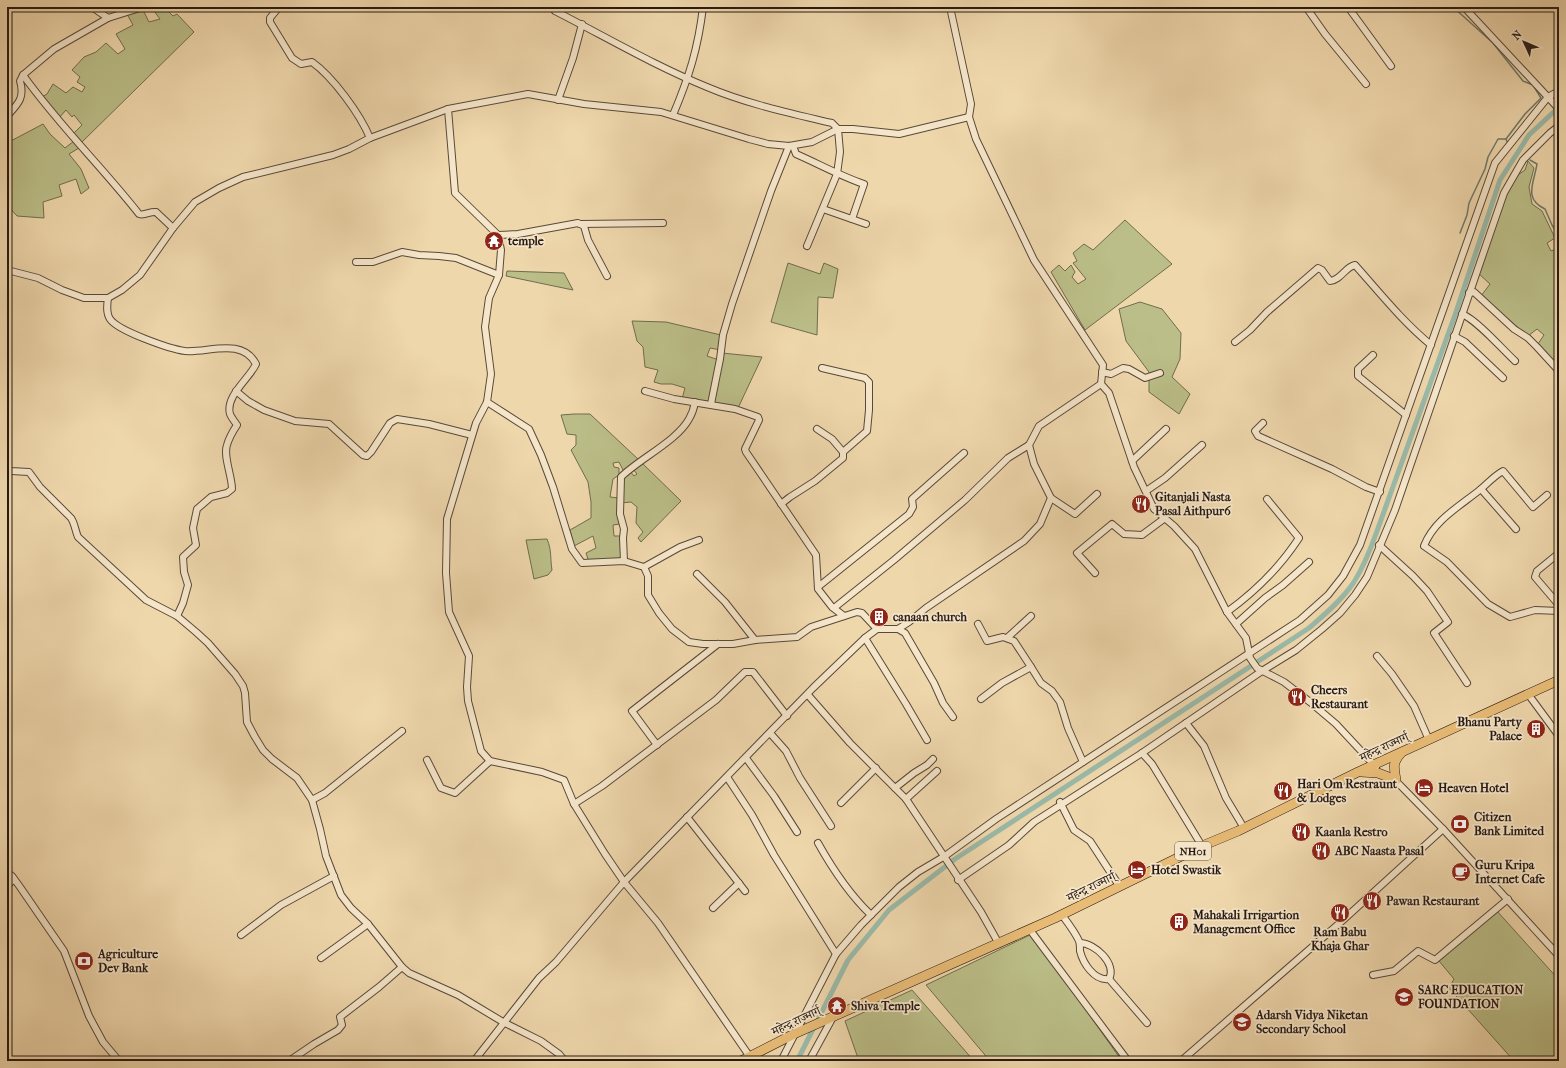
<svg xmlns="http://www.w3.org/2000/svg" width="1566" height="1068" viewBox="0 0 1566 1068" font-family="'IM FELL French Canon','Noto Serif Devanagari',serif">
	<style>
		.green { fill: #bbbe88; stroke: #706c4e }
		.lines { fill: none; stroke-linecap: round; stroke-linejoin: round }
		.stream { stroke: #6c7a6d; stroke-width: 1.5 }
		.canal { stroke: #9abaa9; stroke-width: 5 }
		.minor-casing { stroke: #58493a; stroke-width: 8 }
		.highway-casing { stroke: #261a14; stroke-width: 10 }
		.minor { stroke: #f5e5c9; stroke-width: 6 }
		.highway { stroke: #e8bc76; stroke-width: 9 }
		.labels { text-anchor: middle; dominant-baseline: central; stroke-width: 3.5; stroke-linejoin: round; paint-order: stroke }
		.shield { fill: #f5e5c9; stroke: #64574a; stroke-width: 1 }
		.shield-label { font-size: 11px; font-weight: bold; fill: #261a14 }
		.poi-label { font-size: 12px; font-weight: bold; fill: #261a14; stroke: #f5e5c9; text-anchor: start }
		.street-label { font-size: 12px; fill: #261a14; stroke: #f5e5c9 }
	</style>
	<rect width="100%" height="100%" fill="#efd7ac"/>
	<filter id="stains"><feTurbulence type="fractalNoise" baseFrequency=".005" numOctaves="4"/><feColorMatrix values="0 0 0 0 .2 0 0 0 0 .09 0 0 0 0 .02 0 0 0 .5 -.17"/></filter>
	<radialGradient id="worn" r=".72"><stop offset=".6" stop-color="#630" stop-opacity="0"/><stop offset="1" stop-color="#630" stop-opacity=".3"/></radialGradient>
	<g class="green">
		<path d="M151,7H169L167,10L173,16L177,14L194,32L82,142L73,134L82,125L74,115L72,117L66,110L59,118L42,97L47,94L53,84L66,93L73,87L82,92L85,87L77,82L80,77L72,70L84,57L96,52L106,43L118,54L125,49L116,34L133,25L127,14L142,8L149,22L160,19Z"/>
		<path d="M43,124L50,134L65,148L74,141L79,148L69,154L81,169L89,188L81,194L76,179L59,185L62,196L43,202L44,218L17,216L7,205V143Z"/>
		<path d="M1528,161L1534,168L1529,187L1532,204L1542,211L1555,238L1547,243L1551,251L1559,248V361L1556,364L1538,344L1544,335L1537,329L1528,336L1481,296L1490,284L1478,273L1506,194L1515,177L1525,170Z"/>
		<path d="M1125,220L1172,264L1085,330L1051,272L1059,265L1065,271L1071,265L1075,272L1072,277L1078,284L1086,279L1073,263L1077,261L1073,253L1084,244L1093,250Z"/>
		<path d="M788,263L820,274L824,263L838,269L833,298L818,297L817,335L771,322Z"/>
		<path d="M507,271L564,273L573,290L506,276Z"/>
		<path d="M1140,302L1162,309L1181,333L1180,359L1172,377L1190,394L1179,414L1149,392V372L1126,341L1119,309Z"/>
		<path d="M632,321L666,322L721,335V350L710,348L707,356L719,360L711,404L682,399L685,388L672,384H661L654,382L658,370L645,367L643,347L637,341Z"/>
		<path d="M722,353L762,357L738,408L712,404Z"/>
		<path d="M574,414H590L639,460L624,472L619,462L613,463L614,467L619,468V475L613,479L610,497L619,498L620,524L613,525L614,536H622L621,560L589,562L586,553L596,548L593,536L574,546L570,530L591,518V502L588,482L571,450L576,445V435L567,434L561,415Z"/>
		<path d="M641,462L681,501L641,542L638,538L643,532L636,523L637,507L631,502L621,503L623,476L629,470L634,476L637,474L632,468Z"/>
		<path d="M547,539C552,551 550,558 552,570L548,575L534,579L526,540Z"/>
		<path d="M1497,911L1559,980V1061H1514L1449,988L1454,979L1439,961Z"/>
		<path d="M1032,934L1122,1061H990L926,985Z"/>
		<path d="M912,990L974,1061H859L845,1021Z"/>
	</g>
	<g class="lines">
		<g class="stream">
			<path d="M1453,7L1493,43L1523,81L1533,85L1541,98L1525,114L1506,139"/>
			<path d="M1530,160L1537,164C1534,183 1523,199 1545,209L1552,225L1559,236"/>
			<path d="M1460,233L1467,215L1469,203L1485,169L1488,157L1498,139H1506L1508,144"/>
		</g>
		<path class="canal" d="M797,1061L848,960L889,910L955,859L1309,628C1325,614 1342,600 1354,582C1364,566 1371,548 1377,531L1455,315L1500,180L1529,135L1559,107"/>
		<g class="minor-casing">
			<g id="minor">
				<path d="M92,7L108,18L143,7"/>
				<path d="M279,7L270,18V22L292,58L301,64L312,62C333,77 360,114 370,138"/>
				<path d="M552,7L555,11C606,37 655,66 707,87C747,104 790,113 832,123L838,129L840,152L837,174L807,246"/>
				<path d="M950,7L971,104L969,117L976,139L1034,260L1103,365L1101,384L1109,393L1134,467L1154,509L1174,526L1195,549L1227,612L1246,638L1250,658L1257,668L1284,682L1310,702L1336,724L1376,767"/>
				<path d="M1306,7L1325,34L1366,84"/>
				<path d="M1348,7L1391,66"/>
				<path d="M1464,7L1559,109"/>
				<path d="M108,18L54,49L23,75C58,124 102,167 139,214C145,216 150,211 156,212L173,228"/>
				<path d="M558,100L573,58L582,24"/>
				<path d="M448,109L455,193L498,235L501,250L499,275L489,298L485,327L491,374L487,402L476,423L447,519L446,573L449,612L469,656L467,687L468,701L481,751L490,761L542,772L564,780L574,804L605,854L624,882L658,923L750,1057"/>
				<path d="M673,115C689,77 698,49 703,7"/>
				<path d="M7,116C18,104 25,98 20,81L23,75"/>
				<path d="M793,146L796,154C819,164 840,176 864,184L852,219"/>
				<path d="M823,209L866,224"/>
				<path d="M580,224L663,223"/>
				<path d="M498,235L518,234L578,223L584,226L588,240L607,276"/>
				<path d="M356,262H373L402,252L419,255L439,256L456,258L499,275"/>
				<path d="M7,270L38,278L62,290L84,298H108L122,290L140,275L173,228L195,202L219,188L243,177L333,155L349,149L370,138L448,109L528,94L584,104L661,112L749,139L768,144L789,146L812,142L838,129H853L899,134L969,117"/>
				<path d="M1469,293L1474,292L1514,329L1528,338L1537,347L1559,371"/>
				<path d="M108,298C107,305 106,313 110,319C118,331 170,349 185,351C208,353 242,337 256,364C250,378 225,396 230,414C231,417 235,422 237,425C233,431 229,438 227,445C223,456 232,476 232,489L227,493L211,497L197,509L193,528L196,545L183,557L184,572L188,585L183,603L177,616"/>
				<path d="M1462,314C1478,321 1501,348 1515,361"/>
				<path d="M1454,336L1465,342L1503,378"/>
				<path d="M1235,342L1250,330L1267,312L1318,268L1322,270L1330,281C1341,280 1345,267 1355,265C1380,293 1402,321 1431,345"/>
				<path d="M1373,355L1358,369V376L1406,415"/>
				<path d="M822,368L865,378L869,382V410L867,431L843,452"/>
				<path d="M1102,372L1111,374L1123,368L1129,369L1145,378L1160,373"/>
				<path d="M236,391L248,401L264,410L295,421L329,424L363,455L367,456L371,452L390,423L397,419L429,424L472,435"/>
				<path d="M645,391L674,399L735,409L758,417L759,420L745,449L746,452L816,555L818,589L832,607L844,616"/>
				<path d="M487,402L529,429L541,455L553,487L572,549L582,563L624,561L644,567L648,576V595L659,613L672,629L689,642L703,644H733L755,640L797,637L811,627L857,612L862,613L877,629H898L909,622L926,608L1024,541L1040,524L1051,498L1034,464L1029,445L1039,426L1101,384"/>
				<path d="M711,404L720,359L723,335L732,304L771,191L789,146"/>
				<path d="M1263,423L1255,431L1258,436L1332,469L1366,487L1380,492"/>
				<path d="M1132,461L1166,429"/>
				<path d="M7,469L11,471L29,472L40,487L71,518C75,524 75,530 78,537L146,600L177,616L196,632L208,643L235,674L243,686L245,693L247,722L255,737L263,750L272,759L297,778L312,800L320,829L326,856L341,895L351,908L368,924L402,967L409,973L458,995L503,1022L541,1041L559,1054L565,1061"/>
				<path d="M1481,489L1516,529"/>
				<path d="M1146,491L1165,478L1202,445"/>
				<path d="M1547,495L1533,507L1503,471C1494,476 1488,483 1481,489C1460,506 1434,520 1424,546L1447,562L1488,604L1510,617L1535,610L1559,611"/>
				<path d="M1051,498L1075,514L1097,494"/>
				<path d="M781,504L790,497L815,481L843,458V452L832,439L817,429"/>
				<path d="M1379,545L1413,576L1427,591L1448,622L1434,633L1467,683"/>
				<path d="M624,561L623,538L624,529L620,514L621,477C639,459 677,441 689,419C692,414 694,408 695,402"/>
				<path d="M644,567L680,547L699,540"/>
				<path d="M1095,573L1077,553L1112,524L1124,534L1142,535L1165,518"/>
				<path d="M697,574L725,602L755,640"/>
				<path d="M818,587L909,514L913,507L912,499L964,453"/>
				<path d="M834,608L894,560L965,500L1008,458L1029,445"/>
				<path d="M1558,611V604L1535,577L1537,571L1559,553"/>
				<path d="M1227,612C1256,591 1280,567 1299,538L1267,499"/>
				<path d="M978,624L987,641L1003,637L1014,641L1031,667L1041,683L1052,691L1060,702L1068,728L1083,762"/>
				<path d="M1236,624L1265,598L1283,585L1309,562"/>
				<path d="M898,629L905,633L934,683L943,703L953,717"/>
				<path d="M865,638L906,704L927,740"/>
				<path d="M1007,638L1031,616"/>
				<path d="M1377,656L1392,674L1414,706L1429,740"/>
				<path d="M1528,694L1559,736"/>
				<path d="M808,695L850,743L906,799L981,912L999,944"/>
				<path d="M981,699L1002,683L1031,667"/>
				<path d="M1186,723L1204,746L1226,798L1244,828"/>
				<path d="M770,733L786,751L800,778L831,826"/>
				<path d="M657,745L632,711L718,644"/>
				<path d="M1142,753L1152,764L1202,846"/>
				<path d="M746,758L774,796L797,832"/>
				<path d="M427,760L441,788L455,793L490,761"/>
				<path d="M727,777L752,815L774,855L836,954"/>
				<path d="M1394,779L1443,829L1559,956"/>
				<path d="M895,788L914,773L927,765L933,759"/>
				<path d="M906,799L937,771"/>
				<path d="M312,800L325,793L402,731"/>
				<path d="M1060,802L1074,830L1090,841L1120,887"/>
				<path d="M841,803L876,768"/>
				<path d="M574,804L602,786L716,700L745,672H753L787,716"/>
				<path d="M687,817L745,891"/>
				<path d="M818,843C832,868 850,895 871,915"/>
				<path d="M7,872L12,876L20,887L64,951L89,1016L103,1042L119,1061"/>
				<path d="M958,880L1009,845L1034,822L1142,753L1262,671L1296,650L1322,629L1340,613L1355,595L1367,577L1395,510L1504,193L1523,160L1550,133L1559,126"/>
				<path d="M7,886L14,879"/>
				<path d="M713,908L739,883"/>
				<path d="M1062,915C1068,923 1075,932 1079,941C1080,944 1080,948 1080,951C1083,963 1094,981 1109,979L1147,1023"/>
				<path d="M1030,930L1128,1061"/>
				<path d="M241,935L281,905L334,876"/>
				<path d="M1080,943C1095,943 1117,964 1109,979"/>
				<path d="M321,958L368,924"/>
				<path d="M1373,975L1394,971L1418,951L1435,960L1508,899"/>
				<path d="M289,1061L314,1044L338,1030L342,1025L340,1017L379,987L402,967"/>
				<path d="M474,1061L539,978L556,962L624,882L813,688L865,638L877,629"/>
				<path d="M781,1061L836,954L861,925L899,887L918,872L945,856L996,819L1300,620L1328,595L1343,576L1360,545L1495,163L1548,97L1559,91"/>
				<path d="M809,1061L833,1017"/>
				<path d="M1181,1061L1342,921L1443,829"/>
			</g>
		</g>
		<g class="highway-casing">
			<g id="highway">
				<path d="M1361,772L1378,773L1396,780C1394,767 1392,763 1401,753"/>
				<path d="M741,1061L794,1034L1055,918L1202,846L1238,831L1358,772L1559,680"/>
			</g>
		</g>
		<use href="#minor" class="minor"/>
		<use href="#highway" class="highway"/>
	</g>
	<defs>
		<g id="temple-disc" transform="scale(1)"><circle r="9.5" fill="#8f2418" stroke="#f5e5c9"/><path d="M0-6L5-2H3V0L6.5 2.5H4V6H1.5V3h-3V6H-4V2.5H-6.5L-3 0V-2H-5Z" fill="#fff"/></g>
		<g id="restaurant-disc" transform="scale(1)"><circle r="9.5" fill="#8f2418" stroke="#f5e5c9"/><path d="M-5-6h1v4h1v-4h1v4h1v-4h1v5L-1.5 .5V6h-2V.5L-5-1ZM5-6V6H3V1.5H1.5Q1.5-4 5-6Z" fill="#fff"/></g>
		<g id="building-disc" transform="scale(1)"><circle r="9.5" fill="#8f2418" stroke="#f5e5c9"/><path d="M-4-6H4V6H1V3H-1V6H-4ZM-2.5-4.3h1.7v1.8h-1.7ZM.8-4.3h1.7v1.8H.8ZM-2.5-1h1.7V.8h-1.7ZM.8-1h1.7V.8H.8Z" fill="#fff"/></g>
		<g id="hotel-disc" transform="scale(1)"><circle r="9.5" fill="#8f2418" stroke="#f5e5c9"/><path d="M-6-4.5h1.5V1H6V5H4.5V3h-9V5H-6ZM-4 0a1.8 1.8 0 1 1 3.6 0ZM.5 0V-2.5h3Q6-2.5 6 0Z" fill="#fff"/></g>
		<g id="bank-disc" transform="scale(1)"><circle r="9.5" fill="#8f2418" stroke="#f5e5c9"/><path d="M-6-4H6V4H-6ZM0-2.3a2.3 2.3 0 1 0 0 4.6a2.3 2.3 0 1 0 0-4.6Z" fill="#fff"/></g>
		<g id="cafe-disc" transform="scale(1)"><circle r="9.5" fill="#8f2418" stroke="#f5e5c9"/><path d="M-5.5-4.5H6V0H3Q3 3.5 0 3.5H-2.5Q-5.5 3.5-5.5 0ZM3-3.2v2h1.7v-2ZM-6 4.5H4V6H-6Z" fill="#fff"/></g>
		<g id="school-disc" transform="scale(1)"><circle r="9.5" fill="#8f2418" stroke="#f5e5c9"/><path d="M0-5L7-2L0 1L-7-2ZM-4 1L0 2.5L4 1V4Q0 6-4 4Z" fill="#fff"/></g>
	</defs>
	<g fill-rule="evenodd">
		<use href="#temple-disc" x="494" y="241"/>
		<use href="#restaurant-disc" x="1141" y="504"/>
		<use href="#building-disc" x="879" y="617"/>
		<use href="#restaurant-disc" x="1297" y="697"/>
		<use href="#building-disc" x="1536" y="729"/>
		<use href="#hotel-disc" x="1424" y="788"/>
		<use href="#restaurant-disc" x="1283" y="791"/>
		<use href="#bank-disc" x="1460" y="824"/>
		<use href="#restaurant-disc" x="1301" y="832"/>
		<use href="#restaurant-disc" x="1321" y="851"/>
		<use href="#hotel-disc" x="1137" y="870"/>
		<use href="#cafe-disc" x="1461" y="872"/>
		<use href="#restaurant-disc" x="1372" y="901"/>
		<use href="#restaurant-disc" x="1340" y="913"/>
		<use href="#building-disc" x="1179" y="922"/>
		<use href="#bank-disc" x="84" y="961"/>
		<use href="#school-disc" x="1404" y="997"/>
		<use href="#temple-disc" x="837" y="1006"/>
		<use href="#school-disc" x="1242" y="1022"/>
	</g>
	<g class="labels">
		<rect class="shield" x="1175" y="842" width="36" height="18" rx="3"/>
		<g class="shield-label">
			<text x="1193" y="851">NH01</text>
		</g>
		<g class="poi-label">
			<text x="508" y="241">temple</text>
			<text x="1155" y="497">Gitanjali Nasta<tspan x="1155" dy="14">Pasal Aithpur6</tspan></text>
			<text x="893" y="617">canaan church</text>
			<text x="1311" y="690">Cheers<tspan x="1311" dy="14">Restaurant</tspan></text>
			<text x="1522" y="722" text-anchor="end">Bhanu Party<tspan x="1522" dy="14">Palace</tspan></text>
			<text x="1297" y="784">Hari Om Restraunt<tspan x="1297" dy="14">&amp; Lodges</tspan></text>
			<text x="1438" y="788">Heaven Hotel</text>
			<text x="1474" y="817">Citizen<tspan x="1474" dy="14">Bank Limited</tspan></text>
			<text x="1315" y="832">Kaanla Restro</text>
			<text x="1335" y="851">ABC Naasta Pasal</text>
			<text x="1475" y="865">Guru Kripa<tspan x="1475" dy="14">Internet Cafe</tspan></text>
			<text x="1151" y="870">Hotel Swastik</text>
			<text x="1386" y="901">Pawan Restaurant</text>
			<text x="1193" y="915">Mahakali Irrigartion<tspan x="1193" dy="14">Management Office</tspan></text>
			<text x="1340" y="932" text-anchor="middle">Ram Babu<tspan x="1340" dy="14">Khaja Ghar</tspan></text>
			<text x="98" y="954">Agriculture<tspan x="98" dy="14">Dev Bank</tspan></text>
			<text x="1418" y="990">SARC EDUCATION<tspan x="1418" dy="14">FOUNDATION</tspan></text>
			<text x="851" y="1006">Shiva Temple</text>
			<text x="1256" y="1015">Adarsh Vidya Niketan<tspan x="1256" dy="14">Secondary School</tspan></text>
		</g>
		<g class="street-label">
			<text transform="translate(1384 747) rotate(-25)">महेन्द्र राज्मार्ग्</text>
			<text transform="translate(1091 887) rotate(-26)">महेन्द्र राज्मार्ग्</text>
			<text transform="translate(796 1021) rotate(-25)">महेन्द्र राज्मार्ग्</text>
		</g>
	</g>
	<rect width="1566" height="1068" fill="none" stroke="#efd7ac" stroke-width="24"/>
	<rect x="8" y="8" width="1550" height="1052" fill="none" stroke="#261a14" stroke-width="2"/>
	<rect x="12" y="12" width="1542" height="1044" fill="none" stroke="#261a14"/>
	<g transform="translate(1524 42) rotate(314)" stroke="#f5e5c9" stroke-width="3" paint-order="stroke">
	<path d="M0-3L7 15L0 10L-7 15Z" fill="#261a14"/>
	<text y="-6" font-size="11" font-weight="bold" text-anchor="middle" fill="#261a14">N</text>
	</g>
	<rect width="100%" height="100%" filter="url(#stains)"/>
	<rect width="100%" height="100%" fill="url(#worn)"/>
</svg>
